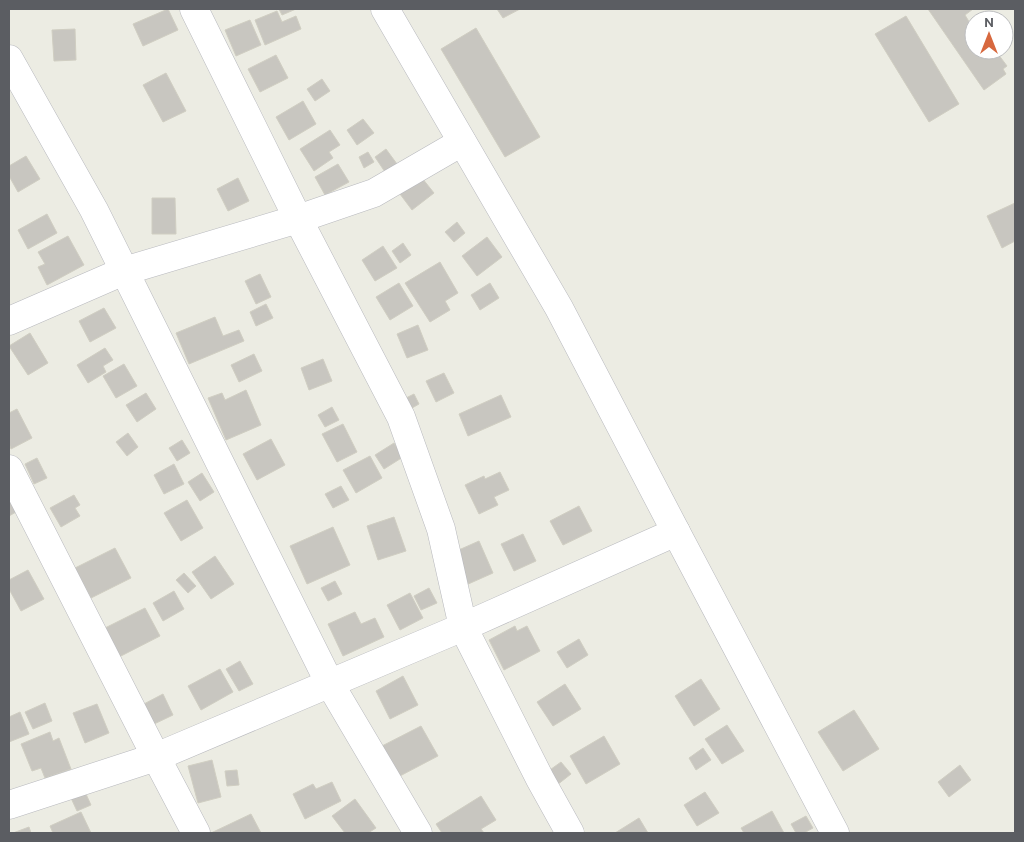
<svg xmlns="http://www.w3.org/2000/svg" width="1024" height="842" viewBox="0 0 1024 842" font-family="Overpass,sans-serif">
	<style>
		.building { fill: #c8c6c0; stroke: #d0cec2 }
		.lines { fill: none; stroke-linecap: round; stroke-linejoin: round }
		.minor-casing { stroke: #b8b9be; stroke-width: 29 }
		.minor { stroke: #fff; stroke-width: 28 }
	</style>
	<rect width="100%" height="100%" fill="#ecece3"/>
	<g class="building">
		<path d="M168,9L178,30L143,46L133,24Z"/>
		<path d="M279,9H296L282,15Z"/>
		<path d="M497,9H520L503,18Z"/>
		<path d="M928,9H973L965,15L971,25L974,23V50H989L991,52L995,50L1007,66L1003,69L1006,74L984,90Z"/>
		<path d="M277,11L282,22L296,16L301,29L265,45L255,20Z"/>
		<path d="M906,16L959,104L929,122L875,34Z"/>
		<path d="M250,20L261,45L236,56L225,30Z"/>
		<path d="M476,28L540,137L505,157L441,49Z"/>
		<path d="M75,29L76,60L54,61L52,30Z"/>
		<path d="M276,55L288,78L260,92L248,69Z"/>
		<path d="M166,73L186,111L163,122L143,85Z"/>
		<path d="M322,79L330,91L315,101L307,89Z"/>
		<path d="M303,101L316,124L289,140L276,117Z"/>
		<path d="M363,119L374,133L357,145L347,130Z"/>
		<path d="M330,130L340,145L329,152L333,158L314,171L300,149Z"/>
		<path d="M386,149L397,164L385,172L375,157Z"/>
		<path d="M368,152L374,162L364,168L359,157Z"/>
		<path d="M26,156L40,179L18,192L9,176V166Z"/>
		<path d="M338,164L349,182L325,195L315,177Z"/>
		<path d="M418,173L434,193L412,210L397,190Z"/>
		<path d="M238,178L249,201L228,211L217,189Z"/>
		<path d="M152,198H175L176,234H152Z"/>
		<path d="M1015,203V241L1002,248L987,216Z"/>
		<path d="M47,214L57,233L28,249L18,230Z"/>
		<path d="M457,222L465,233L454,242L445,232Z"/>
		<path d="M68,236L84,265L47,285L38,267L45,264L38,252Z"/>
		<path d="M487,237L502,257L477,276L462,256Z"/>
		<path d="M403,243L411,255L400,263L392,251Z"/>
		<path d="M383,246L397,268L375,281L362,260Z"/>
		<path d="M440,262L458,293L445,301L450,310L430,322L405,283Z"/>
		<path d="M260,274L271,297L256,304L245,281Z"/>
		<path d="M399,283L413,306L390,320L376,297Z"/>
		<path d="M490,283L499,298L480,310L471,295Z"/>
		<path d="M266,304L273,318L256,326L250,312Z"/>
		<path d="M104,308L116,328L90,342L79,321Z"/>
		<path d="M215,317L223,336L239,330L244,341L189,364L176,333Z"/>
		<path d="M418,325L428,350L407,358L397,334Z"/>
		<path d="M30,333L48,363L28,375L9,346Z"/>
		<path d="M105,348L113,360L103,366L106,372L88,383L77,365Z"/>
		<path d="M254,354L262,371L239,382L231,365Z"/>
		<path d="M323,359L332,381L309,390L301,368Z"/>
		<path d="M124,364L137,386L116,398L103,376Z"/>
		<path d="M444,373L454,393L436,402L426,381Z"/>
		<path d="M246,390L261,425L226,440L208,398L222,393L225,400Z"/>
		<path d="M146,393L156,409L137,422L126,405Z"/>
		<path d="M414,394L419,404L405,412L400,401Z"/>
		<path d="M501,395L511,417L468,436L459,414Z"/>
		<path d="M332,407L339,420L325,427L318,415Z"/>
		<path d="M17,409L32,438L11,449L9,443V413Z"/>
		<path d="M343,424L357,452L337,462L322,434Z"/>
		<path d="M128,433L138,447L127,456L116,442Z"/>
		<path d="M271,439L285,465L257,480L243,454Z"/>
		<path d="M182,440L190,453L177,461L169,448Z"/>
		<path d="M394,443L403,457L384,469L375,455Z"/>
		<path d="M370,456L382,478L356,493L343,470Z"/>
		<path d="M37,458L47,478L34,484L25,464Z"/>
		<path d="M174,464L184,484L164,494L154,475Z"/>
		<path d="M500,472L509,490L494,497L498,505L479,514L465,485L484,476L485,479Z"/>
		<path d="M202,473L214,492L200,501L188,482Z"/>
		<path d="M341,486L349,500L333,508L325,494Z"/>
		<path d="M74,495L80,505L75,508L80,516L61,527L50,508Z"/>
		<path d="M9,500L16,512L9,516Z"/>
		<path d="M187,500L203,528L181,541L164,513Z"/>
		<path d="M579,506L592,531L563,545L550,521Z"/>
		<path d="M394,517L406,551L378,560L367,526Z"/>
		<path d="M333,527L350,565L307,584L290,546Z"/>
		<path d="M523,534L536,561L514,571L501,544Z"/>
		<path d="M479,541L493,573L466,585L452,553Z"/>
		<path d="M115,548L131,578L91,598L75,568Z"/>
		<path d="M215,556L234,584L211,599L192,572Z"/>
		<path d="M28,570L44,599L21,611L9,589V580Z"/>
		<path d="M184,573L196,586L188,593L176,580Z"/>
		<path d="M335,581L342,594L328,601L321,588Z"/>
		<path d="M429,588L437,603L421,610L414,596Z"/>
		<path d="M174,591L184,609L163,621L153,603Z"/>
		<path d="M410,593L423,618L400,630L387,605Z"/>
		<path d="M145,608L160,636L119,657L105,628Z"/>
		<path d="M355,612L361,624L375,618L384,637L343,656L328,624Z"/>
		<path d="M515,626L517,631L527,626L540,651L504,670L489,640Z"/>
		<path d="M579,639L588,655L567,668L557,652Z"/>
		<path d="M240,661L253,684L239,691L226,669Z"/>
		<path d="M220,669L233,692L201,710L188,686Z"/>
		<path d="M403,676L418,705L390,719L376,691Z"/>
		<path d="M701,679L720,709L694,726L675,696Z"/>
		<path d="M565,684L581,709L553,726L537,702Z"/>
		<path d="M163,694L173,715L152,725L142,705Z"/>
		<path d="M45,703L52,721L33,729L25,712Z"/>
		<path d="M97,704L109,733L85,743L73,713Z"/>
		<path d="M854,710L879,749L843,771L818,732Z"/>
		<path d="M20,712L29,734L9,742V717Z"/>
		<path d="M727,725L744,751L722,764L705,739Z"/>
		<path d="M421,726L438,756L398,777L382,746Z"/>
		<path d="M50,732L53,741L59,738L71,769L45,778L41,768L32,771L21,744Z"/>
		<path d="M604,736L620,764L586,784L570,756Z"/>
		<path d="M703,748L711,760L696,770L689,758Z"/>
		<path d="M212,760L221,797L198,803L188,766Z"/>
		<path d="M561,762L571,774L557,785L547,772Z"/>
		<path d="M960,765L971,780L949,797L938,782Z"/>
		<path d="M237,770L239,785L227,786L225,771Z"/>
		<path d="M332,782L341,801L305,819L293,794L313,784L316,789Z"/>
		<path d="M85,792L91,805L77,811L71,798Z"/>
		<path d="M705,792L719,813L697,826L684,805Z"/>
		<path d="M481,796L496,820L481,829L484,833H442L436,824Z"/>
		<path d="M355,799L376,828L368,833H345L332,816Z"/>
		<path d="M772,811L784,833H744L741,828Z"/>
		<path d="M81,812L91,833H53L50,826Z"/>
		<path d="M251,814L261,833H211Z"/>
		<path d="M806,816L813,828L804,833H796L791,824Z"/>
		<path d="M639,818L648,833H615Z"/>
		<path d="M29,827L31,833H13Z"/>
	</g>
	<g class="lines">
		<g class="minor-casing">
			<g id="minor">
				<path d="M194,9L298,219L401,417L441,529L463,627L540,779L570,833"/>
				<path d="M385,9L559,308L676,532"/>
				<path d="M9,59L94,210L330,684L418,833"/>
				<path d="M9,321L124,271L298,219L374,193L462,142"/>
				<path d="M9,469L156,757L196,833"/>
				<path d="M9,805L156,757L463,627L676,532L835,833"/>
			</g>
		</g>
		<use href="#minor" class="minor"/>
	</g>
	<rect width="1024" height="842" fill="none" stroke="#5b5d62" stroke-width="20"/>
	<g transform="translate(989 35)"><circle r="24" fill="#ffffff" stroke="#bdbec0"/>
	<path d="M0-4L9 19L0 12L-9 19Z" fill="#d7683e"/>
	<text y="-8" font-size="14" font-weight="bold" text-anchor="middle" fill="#5b5d62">N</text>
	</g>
</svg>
